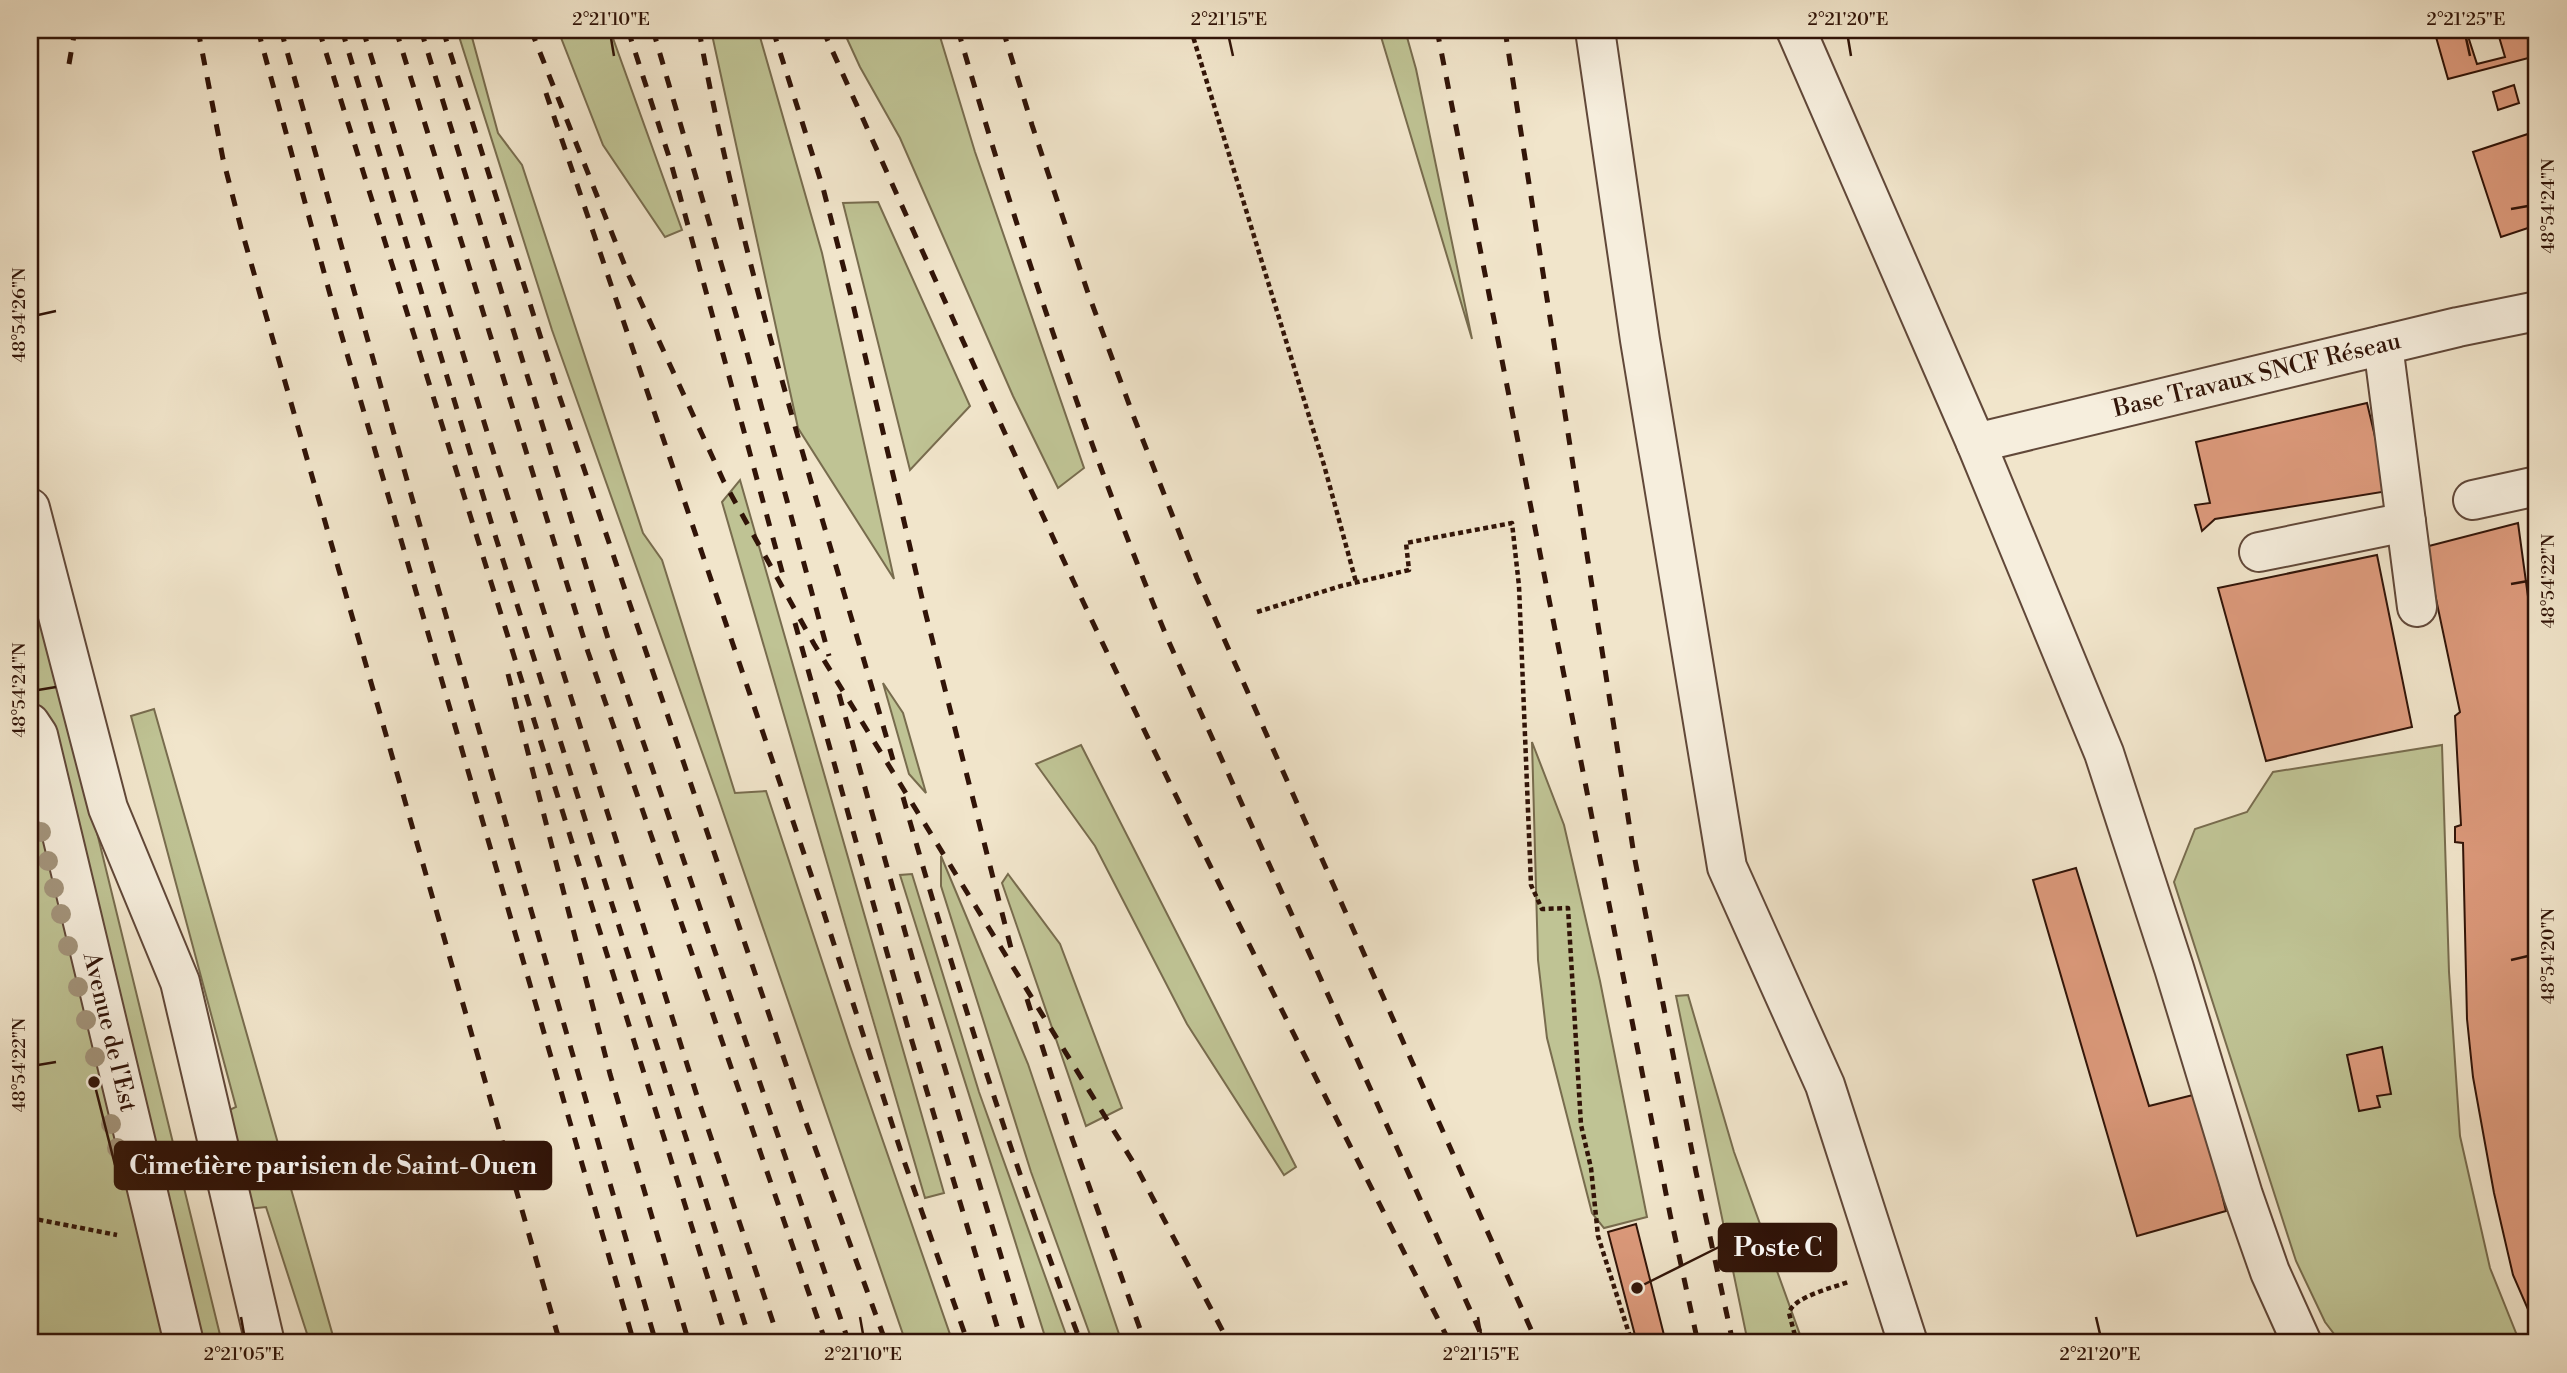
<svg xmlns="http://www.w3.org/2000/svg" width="2567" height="1373" viewBox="0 0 2567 1373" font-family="'Libre Bodoni',serif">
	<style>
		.green { fill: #bfc394; stroke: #786c4e; stroke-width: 2 }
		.building { fill: #dd9a7c; stroke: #311408; stroke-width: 2 }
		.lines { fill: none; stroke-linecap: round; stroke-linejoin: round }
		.minor-casing { stroke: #614839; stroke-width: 42 }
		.path { stroke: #311408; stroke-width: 4.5; stroke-dasharray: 5 3.5; stroke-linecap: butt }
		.minor { stroke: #f6eedd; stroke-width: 38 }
		.rail { stroke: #311408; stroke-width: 5; stroke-dasharray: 12 12; stroke-linecap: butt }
		.tree { fill: #a3947b }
		.ticks { fill: none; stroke: #311408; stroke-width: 2.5 }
		.labels { text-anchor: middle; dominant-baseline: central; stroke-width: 6; stroke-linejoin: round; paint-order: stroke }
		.street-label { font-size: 24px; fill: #311408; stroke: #f6eedd }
		.leader { fill: none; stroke: #311408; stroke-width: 2.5 }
		.callout-dot { fill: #311408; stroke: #f6eedd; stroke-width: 2.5 }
		.callout { fill: #311408; stroke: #311408; stroke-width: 2.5 }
		.callout-label { font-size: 26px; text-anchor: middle; font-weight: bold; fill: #fff }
		.neatline { fill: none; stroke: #311408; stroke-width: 2.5 }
		.ticks-label { font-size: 18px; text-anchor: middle; fill: #311408 }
	</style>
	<rect width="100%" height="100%" fill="#f1e5cb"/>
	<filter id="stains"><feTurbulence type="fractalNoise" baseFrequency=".00286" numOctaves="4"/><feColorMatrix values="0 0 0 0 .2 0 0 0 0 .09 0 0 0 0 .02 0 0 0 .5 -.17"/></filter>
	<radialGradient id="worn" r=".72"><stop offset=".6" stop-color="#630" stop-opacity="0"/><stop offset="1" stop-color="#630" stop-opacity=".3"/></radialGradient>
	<g class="green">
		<path d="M457,30H470L498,133L522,165L643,533L662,560L735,793L766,791L850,1046L953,1343H906L718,797L552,330Z"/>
		<path d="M558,30H610L682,230L665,237L603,145Z"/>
		<path d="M711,30H758L822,253L894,579L798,428Z"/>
		<path d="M843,30H938L975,152L1084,468L1058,488L1013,396L900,138L860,67Z"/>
		<path d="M1379,30H1405L1416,69L1472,339Z"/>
		<path d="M878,202L970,406L910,470L843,203Z"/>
		<path d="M740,480L944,1193L925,1198C859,965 789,734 722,502Z"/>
		<path d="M30,559L222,1343H30Z"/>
		<path d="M883,683L903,713L926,793L909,774Z"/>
		<path d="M154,709L335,1343H310L266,1207L248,1209L225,1112L236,1107L131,716Z"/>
		<path d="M1532,742L1564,825L1600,981L1647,1217L1604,1228L1592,1213L1547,1038L1538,960Z"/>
		<path d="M1081,745L1296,1167L1284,1175L1187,1024L1095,846L1036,764Z"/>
		<path d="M2442,745L2449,972L2460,1136L2490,1268L2520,1343H2341L2325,1322L2296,1261L2174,882L2195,829L2247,812L2273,772Z"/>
		<path d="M941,856L1028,1064L1122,1343H1093L1031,1172L941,886Z"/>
		<path d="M912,874L979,1092L1069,1343H1047L900,875Z"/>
		<path d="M1008,874L1060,944L1122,1108L1086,1126L1002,883Z"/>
		<path d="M1688,995L1734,1152L1803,1343H1748L1676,996Z"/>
	</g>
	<g class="building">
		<path d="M2434,30H2466L2477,64L2505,57L2497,30H2537V62L2536,56L2448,79Z"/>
		<path d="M2514,85L2519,103L2498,110L2493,92Z"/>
		<path d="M2537,131V225L2501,237L2473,152Z"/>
		<path d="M2367,403L2388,491L2215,519L2202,531L2195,505L2210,503L2196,442Z"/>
		<path d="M2518,523L2535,648H2537V1330L2513,1275L2494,1193L2473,1077L2467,1019L2463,843L2455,842V827L2461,825L2455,716L2460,712L2425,547Z"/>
		<path d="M2377,555L2412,727L2266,761L2218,588Z"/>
		<path d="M2076,868L2149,1106L2197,1094L2226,1211L2137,1236L2033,880Z"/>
		<path d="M2382,1047L2391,1094L2377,1096L2380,1107L2359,1111L2347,1055Z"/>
		<path d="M1636,1224L1666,1343H1637L1608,1232Z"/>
	</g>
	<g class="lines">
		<g class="minor-casing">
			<g id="minor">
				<path d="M1595,30L1640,340L1727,867L1825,1085L1908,1343"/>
				<path d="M1796,30L1976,443L2104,753L2174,968L2243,1195L2270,1272L2302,1343"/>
				<path d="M2383,345L2417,607"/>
				<path id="s1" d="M1976,443L2458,327L2537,311"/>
				<path d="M2473,500L2537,486"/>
				<path d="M30,508L108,808L180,982L265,1343"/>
				<path d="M2259,552L2406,522"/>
				<path id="s2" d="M30,723L38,735L184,1343"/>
			</g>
		</g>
		<g class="path">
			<path d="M1191,30L1324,465L1356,582"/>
			<path d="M1257,612L1341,586L1409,570L1406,543L1512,523L1519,586L1531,885L1542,909L1568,908L1581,1125L1591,1168L1598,1236L1632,1343"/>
			<path d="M30,1218L117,1235"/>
			<path d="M1797,1343L1789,1313C1793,1297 1832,1288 1848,1282"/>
		</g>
		<use href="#minor" class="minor"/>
		<g class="rail">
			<path d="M198,30L223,159L241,228L560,1343"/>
			<path d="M258,30L334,309L634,1343"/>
			<path d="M281,30L412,498L656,1343"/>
			<path d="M319,30L728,1343"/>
			<path d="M342,30L495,535L751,1343"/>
			<path d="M363,30L488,435L698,1099L780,1343"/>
			<path d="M396,30L588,652L826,1343"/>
			<path d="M421,30L610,645L849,1343"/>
			<path d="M443,30L559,395L801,1109L886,1343"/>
			<path d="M531,30L629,276L724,482L814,644L1138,1170L1229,1343"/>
			<path d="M628,30L671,163L783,575"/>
			<path d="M653,30L744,342L829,656"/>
			<path d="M699,30C743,276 824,519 893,760"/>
			<path d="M773,30L823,188L852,300L926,615L1012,952"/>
			<path d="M823,30C922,250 1020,471 1124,688C1229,908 1340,1126 1450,1343"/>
			<path d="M958,30C1018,237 1086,441 1168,640L1485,1343"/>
			<path d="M1003,30L1032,125L1087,290L1133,415L1197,578L1537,1343"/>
			<path d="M1437,30L1670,1214L1698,1343"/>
			<path d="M1505,30L1634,855L1696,1172L1733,1343"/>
			<path d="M69,64L75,30"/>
			<path d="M546,93L820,901L903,1158L968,1343"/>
			<path d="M795,623L908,1028L1002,1343"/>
			<path d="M508,674L610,1074L689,1343"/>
			<path d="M839,694L917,975L1027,1343"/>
			<path d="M903,797C955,981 1013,1164 1081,1343"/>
			<path d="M1027,999L1067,1124L1145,1343"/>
		</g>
	</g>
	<g class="tree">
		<circle cx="41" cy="832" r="10"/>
		<circle cx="48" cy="861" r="10"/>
		<circle cx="54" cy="888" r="10"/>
		<circle cx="61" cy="914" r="10"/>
		<circle cx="68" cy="946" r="10"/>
		<circle cx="78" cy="987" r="10"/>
		<circle cx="86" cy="1020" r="10"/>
		<circle cx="95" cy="1057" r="10"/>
		<circle cx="111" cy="1124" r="10"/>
		<circle cx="117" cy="1148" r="10"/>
		<circle cx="124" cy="1177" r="10"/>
	</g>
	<path class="ticks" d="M611,38L614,56M1229,38L1233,56M1848,38L1851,56M2466,38L2470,56M2511,209L2528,206M38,315L56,311M2511,584L2528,581M38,690L56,687M2511,960L2528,956M38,1065L56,1062M241,1317L244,1334M860,1317L863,1334M1478,1317L1481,1334M2096,1317L2100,1334"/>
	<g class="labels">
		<g class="street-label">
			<text stroke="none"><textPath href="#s1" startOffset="289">Base Travaux SNCF Réseau</textPath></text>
			<text stroke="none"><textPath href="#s2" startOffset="320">Avenue de l'Est</textPath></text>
		</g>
	</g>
	<path class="leader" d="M94 1082L115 1165M1637 1288L1719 1247"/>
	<g class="callout-dot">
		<circle cx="94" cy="1082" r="7"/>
		<circle cx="1637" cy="1288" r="7"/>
	</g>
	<g class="callout">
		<rect x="115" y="1142" width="436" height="47" rx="7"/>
		<rect x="1719" y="1224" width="117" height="47" rx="7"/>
	</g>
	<g class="callout-label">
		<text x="333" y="1174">Cimetière parisien de Saint-Ouen</text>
		<text x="1778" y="1256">Poste C</text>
	</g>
	<rect width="2567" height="1373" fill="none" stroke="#f1e5cb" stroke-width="77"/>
	<rect x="38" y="38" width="2490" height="1296" class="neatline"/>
	<g class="ticks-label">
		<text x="611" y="25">2°21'10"E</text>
		<text x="1229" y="25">2°21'15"E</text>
		<text x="1848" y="25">2°21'20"E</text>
		<text x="2466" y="25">2°21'25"E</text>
		<text transform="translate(2548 206) rotate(-90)" y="6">48°54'24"N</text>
		<text transform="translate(19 315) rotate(-90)" y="6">48°54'26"N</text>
		<text transform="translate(2548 581) rotate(-90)" y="6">48°54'22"N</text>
		<text transform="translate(19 690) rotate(-90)" y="6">48°54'24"N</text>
		<text transform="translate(2548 956) rotate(-90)" y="6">48°54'20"N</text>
		<text transform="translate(19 1065) rotate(-90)" y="6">48°54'22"N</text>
		<text x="244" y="1360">2°21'05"E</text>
		<text x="863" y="1360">2°21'10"E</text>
		<text x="1481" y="1360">2°21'15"E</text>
		<text x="2100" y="1360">2°21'20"E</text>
	</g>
	<rect width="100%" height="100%" filter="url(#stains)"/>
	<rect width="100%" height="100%" fill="url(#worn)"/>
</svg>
